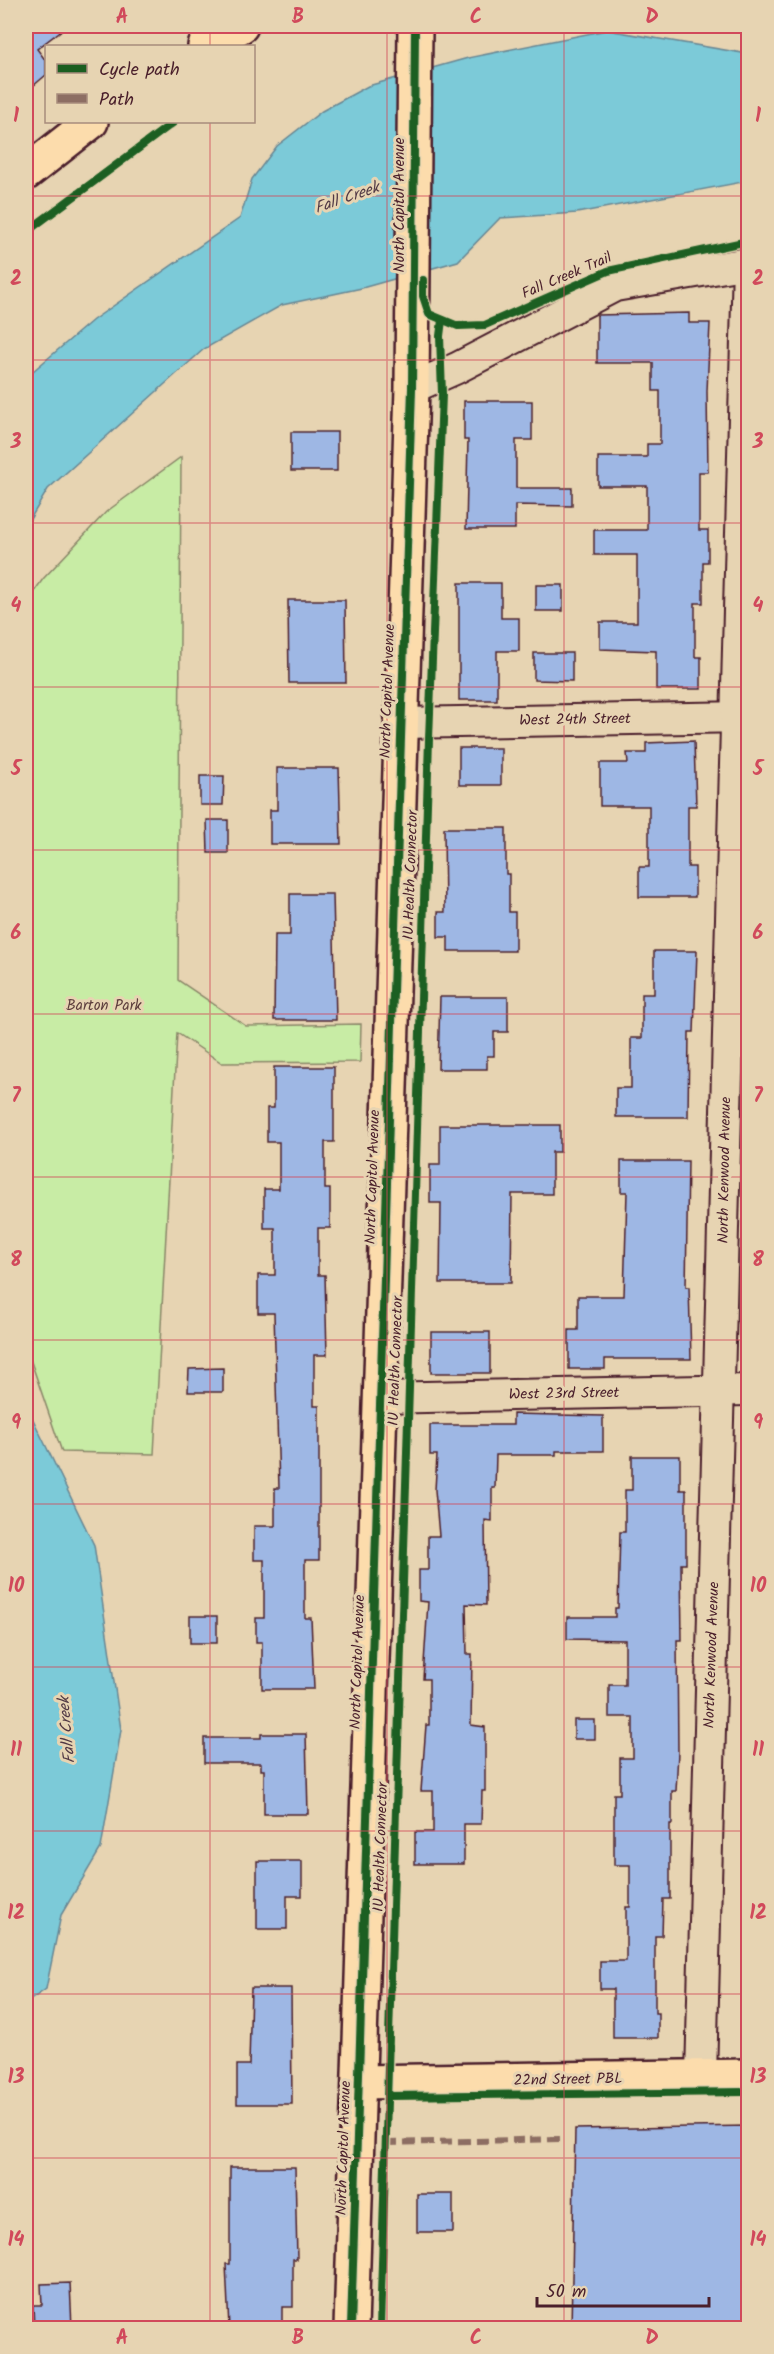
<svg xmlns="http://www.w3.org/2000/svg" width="774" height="2354" viewBox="0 0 774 2354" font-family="Kalam,sans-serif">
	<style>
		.green { fill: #c8eca5; stroke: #898668; stroke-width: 1.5 }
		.water { fill: #7bcad8; stroke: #678693; stroke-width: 1.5 }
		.building { fill: #9eb7e4; stroke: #4a1f2b; stroke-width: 1.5 }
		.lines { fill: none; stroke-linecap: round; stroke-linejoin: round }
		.minor-casing { stroke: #4a1f2b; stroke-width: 34 }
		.major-casing { stroke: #4a1f2b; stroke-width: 38 }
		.minor { stroke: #e7d4b2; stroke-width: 30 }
		.major { stroke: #fcdcac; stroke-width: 33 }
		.quiet { stroke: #8d6e63; stroke-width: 6; stroke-dasharray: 12 6; stroke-linecap: butt }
		.cycleway-casing { stroke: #e7d4b2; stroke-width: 11 }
		.cycleway { stroke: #1b5e20; stroke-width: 8 }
		.grid { fill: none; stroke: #d1495b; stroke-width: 1.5; stroke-opacity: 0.55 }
		.labels { text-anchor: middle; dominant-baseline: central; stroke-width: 6; stroke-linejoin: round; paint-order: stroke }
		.street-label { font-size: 15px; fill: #4a1f2b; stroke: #e7d4b2 }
		.park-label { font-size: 15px; fill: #5d3e3d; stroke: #e7d4b2 }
		.water-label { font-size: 16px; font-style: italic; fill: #513945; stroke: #e7d4b2 }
		.neatline { fill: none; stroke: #d1495b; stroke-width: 2 }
		.grid-label { font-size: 20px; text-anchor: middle; font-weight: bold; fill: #d1495b }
	</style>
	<rect width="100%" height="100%" fill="#e7d4b2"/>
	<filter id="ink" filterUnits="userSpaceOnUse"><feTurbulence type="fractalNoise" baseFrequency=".0167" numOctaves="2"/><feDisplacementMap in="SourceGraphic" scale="12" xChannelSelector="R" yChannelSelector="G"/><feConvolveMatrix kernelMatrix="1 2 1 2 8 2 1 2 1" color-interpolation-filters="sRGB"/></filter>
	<g filter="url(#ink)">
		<path class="green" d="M181,457L178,980L246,1026L361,1024L360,1062L222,1063L177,1033L154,1454L62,1452L26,1347V603L43,579L106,512Z"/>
		<g class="water">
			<path d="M607,30L748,54V181L577,213L500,218L458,261L362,288L282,305L204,349L48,489L26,526V377L93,320L240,218L252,179L277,146L322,111L368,86L468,58Z"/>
			<path d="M26,1405L94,1545L121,1730L101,1848L61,1915L46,1989L26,2003V1816L30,1806L26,1775Z"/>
		</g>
		<g class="building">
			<path d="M26,26H67L37,49L46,61V75L26,92Z"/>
			<path d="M689,313V323H710L707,391L708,472H699V530H708V562H703V603H695V657H701V689H656V651L600,649V622H637V555H594V530H647V486H598V457H647V444H660V391H653V363H597V315Z"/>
			<path d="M464,401H532V440H516V488H572V506L515,505V529H466L468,440H464Z"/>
			<rect x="291" y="432" width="46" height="39"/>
			<path d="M459,583H501V618H519V651H497V700H459Z"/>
			<rect x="536" y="585" width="27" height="26"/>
			<path d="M288,600H345L346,683H289Z"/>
			<path d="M534,653H572V681L534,680Z"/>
			<path d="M694,741L696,806H688V867H695V897H639V867H649V806H600V763H628L627,753H646V743Z"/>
			<rect x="459" y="748" width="42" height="37"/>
			<path d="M277,768H339L341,844H270V810H277Z"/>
			<path d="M200,776H224L223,805H200Z"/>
			<path d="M207,820H228V853H208Z"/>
			<path d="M444,828H506V874H509V912H515V951H448V937H438V912H445Z"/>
			<path d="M290,894H333L336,1020H274L275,935H290Z"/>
			<path d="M654,951H697L694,1032H689L688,1117H616V1088H631V1038H642V994H654Z"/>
			<path d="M440,997H508V1032H494V1056H487V1069H438Z"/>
			<path d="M274,1067H334V1142H325V1189H330V1228H318V1275H325L327,1355H314V1406H319V1560H305V1618H311L314,1689H262V1642H256V1618H264V1560H254V1526H275V1488H279L274,1313H258V1275H275V1228H264V1189H279V1142H267V1108H274Z"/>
			<path d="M440,1125H560V1152H552V1194H512L511,1283H440L441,1203H430V1165H440Z"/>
			<path d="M621,1161H688L686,1287H689L691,1359H605V1369H569V1330H578V1296H624L627,1192H621Z"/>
			<rect x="431" y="1332" width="59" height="41"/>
			<path d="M223,1368V1392H188L189,1369Z"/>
			<path d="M513,1414L603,1416V1451H556V1455H496L495,1488H492V1521L485,1520L486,1605L466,1604L467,1654H472L471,1725L485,1727V1791H482L481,1824H464V1864H415V1832H433V1791H421L426,1725H429V1679H423L428,1602L419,1601V1570H428V1536H439L435,1490L437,1455H430V1425H513Z"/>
			<path d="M632,1456H680V1490H686V1564H681L682,1640H677L678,1752L676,1791H672V1824H670V1899H663L662,1936H655V2013H658V2038H613V1989H600V1961H626V1907H630V1865H614V1794H620V1758H633V1717H609V1685H625V1640L567,1639V1617H615V1608H618L620,1532H625V1490H632Z"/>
			<rect x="190" y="1616" width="27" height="27"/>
			<rect x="574" y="1720" width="21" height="19"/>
			<path d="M261,1734H306L308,1814H264V1770H261V1763H204V1738H261Z"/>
			<path d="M257,1861H302V1896H287V1929H257Z"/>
			<path d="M251,1988H291L292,2104H237V2065H249Z"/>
			<path d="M748,2126V2328H571L575,2129Z"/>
			<path d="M230,2167H295L297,2259H293V2307H282V2328H229L226,2264H230Z"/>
			<rect x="417" y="2194" width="36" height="38"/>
			<path d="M70,2283L72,2328H34L33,2305H42L41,2284Z"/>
		</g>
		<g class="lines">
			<g class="minor-casing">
				<g id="minor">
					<path d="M412,388L457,368L615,286L748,263"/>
					<path d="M400,723L748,717"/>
					<path d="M380,1398L748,1390"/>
					<path d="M701,2076L748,263"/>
				</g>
			</g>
			<g class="major-casing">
				<g id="major">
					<path d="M205,46L241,26"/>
					<path d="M26,173L91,122"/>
					<path d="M359,2082L748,2076"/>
					<path d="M351,2328L412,388L415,26"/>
				</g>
			</g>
			<use href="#minor" class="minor"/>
			<use href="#major" class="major"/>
			<path class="quiet" d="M386,2143L562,2139"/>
			<g class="cycleway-casing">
				<g id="cycleway">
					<path d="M26,235L33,227L174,122"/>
					<path d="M423,280V296L429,314L458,326L485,325L608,271L748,241"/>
					<path d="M388,2096L748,2092"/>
					<path d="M351,2328L412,388L415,26"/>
					<path d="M380,2328L429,739L442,394L440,336L442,320"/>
				</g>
			</g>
			<use href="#cycleway" class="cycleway"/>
		</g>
	</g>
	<path class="grid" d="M210,26V46M387,26V2328M564,26V2328M210,122V2328M26,196H748M26,360H748M26,523H748M26,687H748M26,850H748M26,1014H748M26,1177H748M26,1340H748M26,1504H748M26,1667H748M26,1831H748M26,1994H748M26,2158H748"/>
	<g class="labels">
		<g class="street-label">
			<text transform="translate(400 205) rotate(-90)">North Capitol Avenue</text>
			<text transform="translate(567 276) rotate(-23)">Fall Creek Trail</text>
			<text transform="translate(388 691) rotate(-88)">North Capitol Avenue</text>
			<text transform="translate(575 720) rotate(-1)">West 24th Street</text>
			<text transform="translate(411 875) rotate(-88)">IU Health Connector</text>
			<text transform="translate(725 1170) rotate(-89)">North Kenwood Avenue</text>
			<text transform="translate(373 1177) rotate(-88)">North Capitol Avenue</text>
			<text transform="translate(396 1361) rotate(-88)">IU Health Connector</text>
			<text transform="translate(564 1394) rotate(-1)">West 23rd Street</text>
			<text transform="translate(712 1655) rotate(-88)">North Kenwood Avenue</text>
			<text transform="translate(358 1662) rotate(-88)">North Capitol Avenue</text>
			<text transform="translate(381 1847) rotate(-88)">IU Health Connector</text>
			<text transform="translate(568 2080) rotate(-1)">22nd Street PBL</text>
			<text transform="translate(344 2148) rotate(-88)">North Capitol Avenue</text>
		</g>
		<g class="park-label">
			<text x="104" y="1006">Barton Park</text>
		</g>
		<g class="water-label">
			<text transform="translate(347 198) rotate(-19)">Fall Creek</text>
			<text transform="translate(67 1730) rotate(-95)">Fall Creek</text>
		</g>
	</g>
	<rect width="774" height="2354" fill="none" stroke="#e7d4b2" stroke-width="66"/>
	<rect x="45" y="45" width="210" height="78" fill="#e7d4b2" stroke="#a88c7c" stroke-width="1.5"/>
	<rect x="57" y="64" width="30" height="9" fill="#1b5e20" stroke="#a88c7c" stroke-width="1.5"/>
	<text x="99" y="75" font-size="18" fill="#4a1f2b">Cycle path</text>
	<rect x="57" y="94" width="30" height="9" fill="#8d6e63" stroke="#a88c7c" stroke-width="1.5"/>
	<text x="99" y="105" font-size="18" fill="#4a1f2b">Path</text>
	<path d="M537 2297v9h172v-9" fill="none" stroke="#4a1f2b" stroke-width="3"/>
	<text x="546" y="2297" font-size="18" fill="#4a1f2b" stroke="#e7d4b2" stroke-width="4.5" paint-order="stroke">50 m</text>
	<rect x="33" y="33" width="708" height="2288" class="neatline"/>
	<g class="grid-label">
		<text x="122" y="23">A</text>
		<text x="298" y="23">B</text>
		<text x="476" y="23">C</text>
		<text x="652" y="23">D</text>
		<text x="16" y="122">1</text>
		<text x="758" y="122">1</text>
		<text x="16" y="285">2</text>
		<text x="758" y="285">2</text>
		<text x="16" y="448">3</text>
		<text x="758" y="448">3</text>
		<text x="16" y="612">4</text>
		<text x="758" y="612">4</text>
		<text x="16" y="775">5</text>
		<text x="758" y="775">5</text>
		<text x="16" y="939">6</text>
		<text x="758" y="939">6</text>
		<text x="16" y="1102">7</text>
		<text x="758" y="1102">7</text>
		<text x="16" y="1266">8</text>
		<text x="758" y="1266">8</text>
		<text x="16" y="1429">9</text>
		<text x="758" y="1429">9</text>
		<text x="16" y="1592">10</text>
		<text x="758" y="1592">10</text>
		<text x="16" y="1756">11</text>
		<text x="758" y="1756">11</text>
		<text x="16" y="1919">12</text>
		<text x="758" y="1919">12</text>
		<text x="16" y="2083">13</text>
		<text x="758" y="2083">13</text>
		<text x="16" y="2246">14</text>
		<text x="758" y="2246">14</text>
		<text x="122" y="2344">A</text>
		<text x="298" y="2344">B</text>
		<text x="476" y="2344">C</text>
		<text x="652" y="2344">D</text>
	</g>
</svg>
